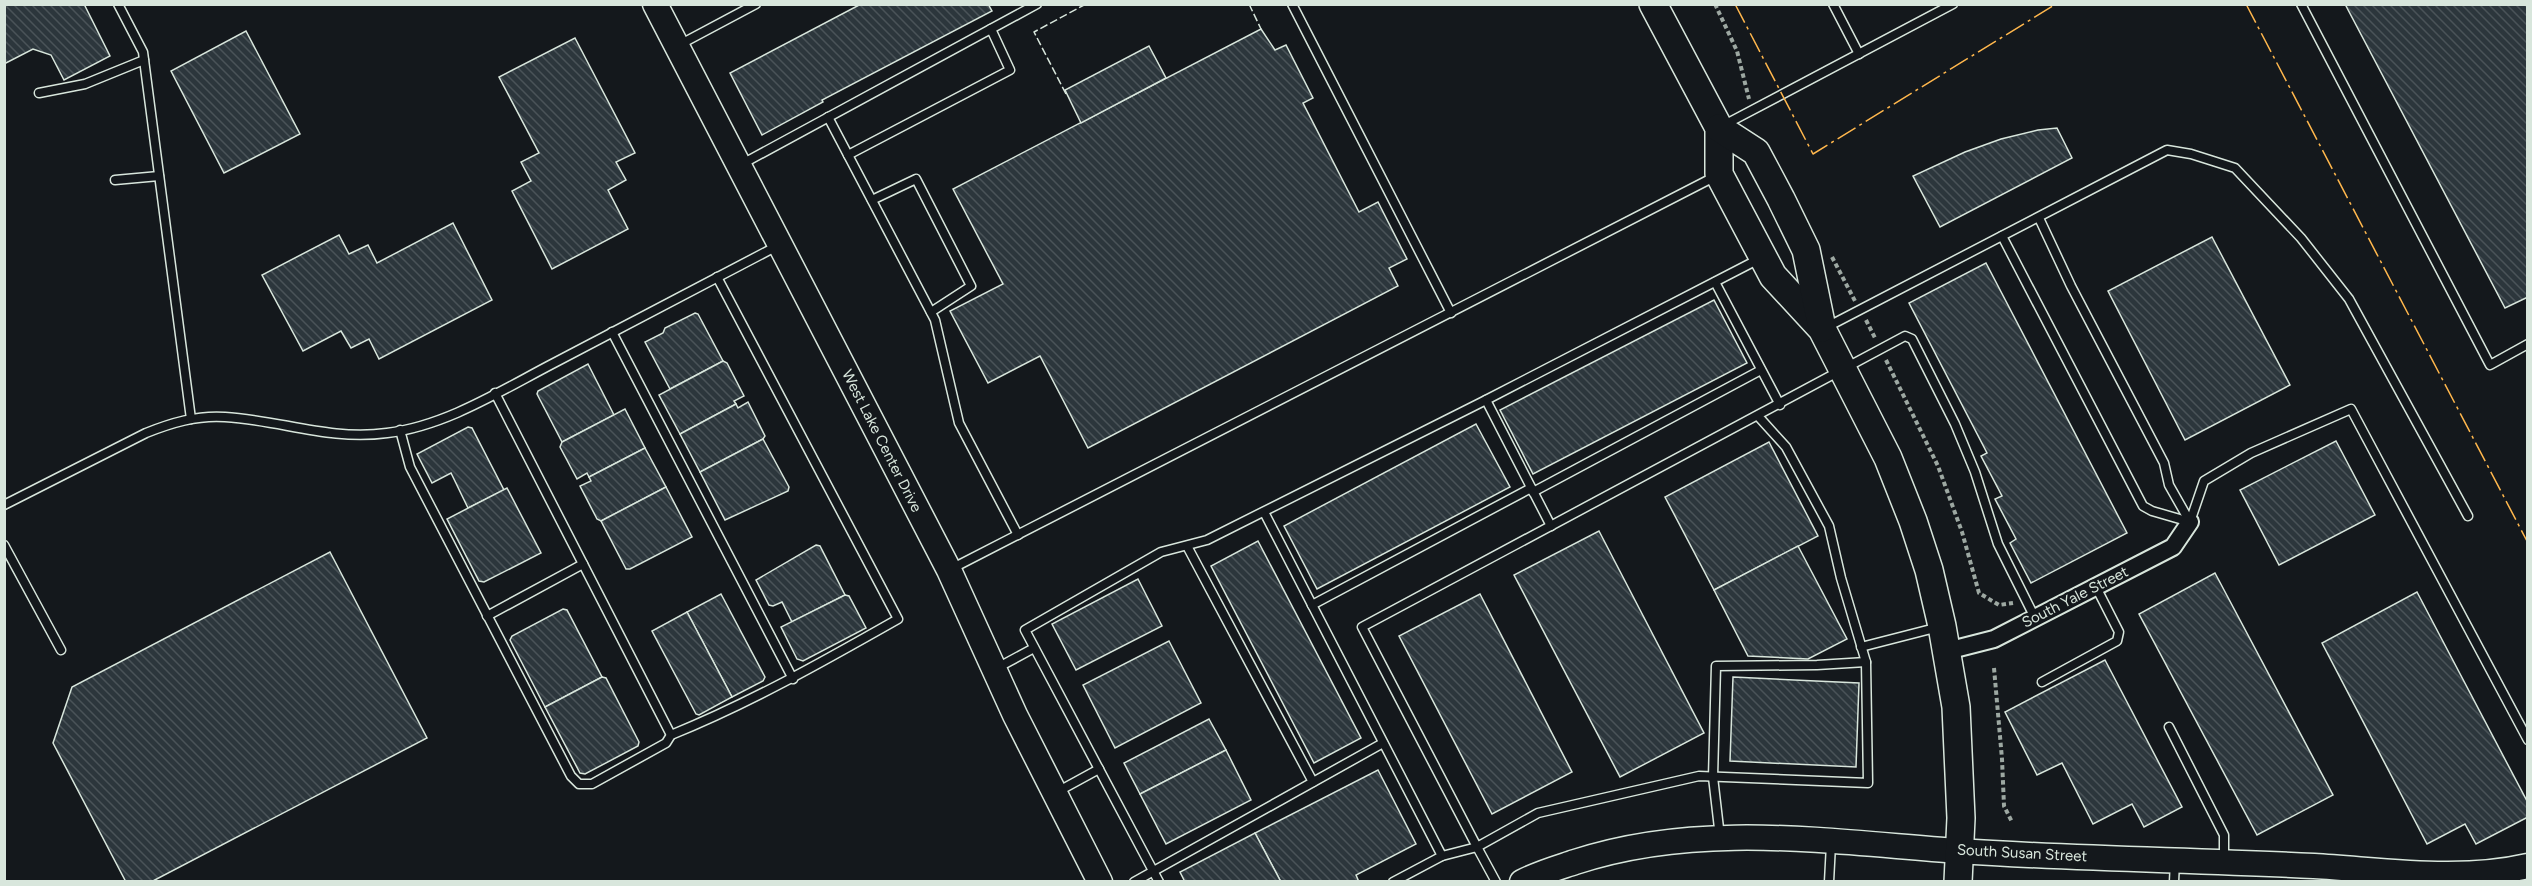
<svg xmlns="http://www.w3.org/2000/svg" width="2532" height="886" viewBox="0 0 2532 886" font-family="Figtree,sans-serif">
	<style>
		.building { fill: url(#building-back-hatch); stroke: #d8e6dc; stroke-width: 1.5 }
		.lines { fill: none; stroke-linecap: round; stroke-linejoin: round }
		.lane-casing { stroke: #d8e6dc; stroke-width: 11 }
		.street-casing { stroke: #d8e6dc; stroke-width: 20 }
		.secondary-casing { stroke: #d8e6dc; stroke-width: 27 }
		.primary-casing { stroke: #d8e6dc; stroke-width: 30 }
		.path { stroke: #9da8a2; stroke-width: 4; stroke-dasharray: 4.5 3; stroke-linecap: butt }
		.lane { stroke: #14181c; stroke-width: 8 }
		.street { stroke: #14181c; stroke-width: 16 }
		.secondary { stroke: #14181c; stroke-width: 24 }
		.primary { stroke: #14181c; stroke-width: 27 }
		.fence { stroke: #d8e6dc; stroke-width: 1.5; stroke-dasharray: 8 3; stroke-linecap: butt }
		.power { stroke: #ffb74d; stroke-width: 1.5; stroke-dasharray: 21 4.5 3 4.5; stroke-linecap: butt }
		.labels { text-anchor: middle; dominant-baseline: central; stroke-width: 4.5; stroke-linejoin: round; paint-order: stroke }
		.street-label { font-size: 15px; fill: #d8e6dc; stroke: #14181c }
	</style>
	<defs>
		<pattern id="building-back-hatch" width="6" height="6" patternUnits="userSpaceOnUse" patternTransform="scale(1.5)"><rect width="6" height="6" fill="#2c363c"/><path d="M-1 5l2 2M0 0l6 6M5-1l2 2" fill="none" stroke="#4a5358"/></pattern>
	</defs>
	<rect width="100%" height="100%" fill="#14181c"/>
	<g class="building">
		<path d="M7,4H84L110,56L64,80L51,55L33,49L4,64V6Z"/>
		<path d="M861,4H988L992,11L822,100L823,102L762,135L730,73Z"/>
		<path d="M2345,4H2528V297L2505,308Z"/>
		<path d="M1261,29L1275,50L1286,45L1313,98L1303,103L1359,212L1378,202L1407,259L1389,268L1398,286L1088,448L1040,356L988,383L950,311L1003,284L953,189Z"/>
		<path d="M246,31L300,134L224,173L171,71Z"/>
		<path d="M575,38L635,153L616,162L626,180L608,190L628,229L552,269L512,191L531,181L521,162L539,153L499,77Z"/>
		<path d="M1149,46L1166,78L1081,123L1065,90Z"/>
		<path d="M2057,128L2072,158L1940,227L1913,176L1965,152L2001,139L2038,130Z"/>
		<path d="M453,223L492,300L379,359L369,339L351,348L341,331L303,351L262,275L339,235L349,254L368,245L377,263Z"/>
		<path d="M2212,237L2290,385L2185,440L2108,291Z"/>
		<path d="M1986,263L2127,533L2031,583L2010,543L2016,539L1995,499L2002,496L1981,456L1987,453L1909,303Z"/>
		<path d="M1714,300L1747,363L1533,474L1500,410Z"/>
		<path d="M695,313L698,314L723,361L670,389L645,342L663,333L665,328Z"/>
		<path d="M723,361L727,363L744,396L734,401L736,404L680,434L659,395Z"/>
		<path d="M588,364L614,415L562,442L537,394L538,391Z"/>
		<path d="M748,402L765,436L763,439L700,472L680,434L736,404L738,408Z"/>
		<path d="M625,409L645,448L589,477L587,473L577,479L560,447L562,442Z"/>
		<path d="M1476,424L1510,487L1317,589L1284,526Z"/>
		<path d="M468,427L472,428L504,490L468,508L451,473L432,483L417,454Z"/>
		<path d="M763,439L789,487L788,491L725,520L700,472Z"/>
		<path d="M2336,441L2375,515L2279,565L2240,490Z"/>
		<path d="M1769,442L1818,536L1714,590L1665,497Z"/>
		<path d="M645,448L666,487L601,521L597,519L580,486L591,481L589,477Z"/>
		<path d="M666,487L692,537L630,569H626L601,521Z"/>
		<path d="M507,488L541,553L484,582L479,581L447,519Z"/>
		<path d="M1599,531L1704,733L1620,777L1514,575Z"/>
		<path d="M1258,541L1361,738L1314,763L1211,566Z"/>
		<path d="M816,545L820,546L845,595L792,622L782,602L773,606L769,605L756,580Z"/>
		<path d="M1798,546L1847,639L1808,659L1748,656L1714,590Z"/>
		<path d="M330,552L427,738L151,882H126L53,743L72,687Z"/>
		<path d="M2215,573L2333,795L2257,835L2139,614Z"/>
		<path d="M1138,579L1162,626L1076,670L1052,624Z"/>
		<path d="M2417,592L2528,803V817L2476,844L2465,824L2427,844L2322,643Z"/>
		<path d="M721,594L765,677L763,681L732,697L687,612Z"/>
		<path d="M1480,594L1572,772L1492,814L1399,636Z"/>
		<path d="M845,595L849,596L866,628L803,661L797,659L781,627Z"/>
		<path d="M563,609L567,610L602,677L545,707L510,640L512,636Z"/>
		<path d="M687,612L732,697L699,715L696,714L652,631Z"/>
		<path d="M1169,641L1201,703L1115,748L1083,685Z"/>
		<path d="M2105,660L2182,807L2144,827L2132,804L2093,824L2062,763L2037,775L2005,712Z"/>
		<path d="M602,677L606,678L639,742L638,746L585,774L580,773L545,707Z"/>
		<path d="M1733,677L1859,683L1856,767L1730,761Z"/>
		<path d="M1209,719L1226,750L1140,794L1124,763Z"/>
		<path d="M1226,750L1251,800L1166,844L1140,794Z"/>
		<path d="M1378,770L1416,844L1356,875L1359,882H1281L1255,833Z"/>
		<path d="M1255,833L1281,882H1185L1180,872Z"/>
	</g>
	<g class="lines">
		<g class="lane-casing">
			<g id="lane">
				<path d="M118,4L143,52L191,419"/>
				<path d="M1292,4L1451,313"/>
				<path d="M1833,4L1859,54"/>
				<path d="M2301,4L2490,365L2528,344"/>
				<path d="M679,45L756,4"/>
				<path d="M39,93L85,84L144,60"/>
				<path d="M828,117L935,320L959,423L1018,535"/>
				<path d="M1724,125L1953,4"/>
				<path d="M848,155L1010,70L991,29"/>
				<path d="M742,164L1037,4"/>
				<path d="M115,180L159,176"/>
				<path d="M872,200L916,179L971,286L931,312"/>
				<path d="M2039,218L2071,286L2164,463L2169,485L2190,522"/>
				<path d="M2002,236L2143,506L2152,511L2190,522"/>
				<path d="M1715,282L1780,405"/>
				<path d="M1825,328L2167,150L2191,154L2235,168L2301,238L2349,299L2468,516"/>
				<path d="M612,332L793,679"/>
				<path d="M495,393L671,735"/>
				<path d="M1758,416L1786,447L1829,526L1841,578L1866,662L1868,783L1699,776L1538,813L1477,847L1362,627L1905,336L1912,339L1955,424L1975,472L1998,544L2035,618"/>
				<path d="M400,430L410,467L571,776L579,784H592L666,743L671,735C750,703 824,661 898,619L717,277"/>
				<path d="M1533,492L1761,370"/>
				<path d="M4,505L146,433C171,423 197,415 225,417C280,420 330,441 387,433C446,426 502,390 554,363C629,323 704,284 779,245"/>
				<path d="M1264,512L1442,856L1393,882"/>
				<path d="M2190,522L2204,481L2251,453L2351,409L2528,740"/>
				<path d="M1551,526L1486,400L1759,259"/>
				<path d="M4,545L61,650"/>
				<path d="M1187,546L1313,782"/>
				<path d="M951,569L1716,176"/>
				<path d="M1312,605L1531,488"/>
				<path d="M487,616L583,564"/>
				<path d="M1861,647L1939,627"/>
				<path d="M997,668L1034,648"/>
				<path d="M2042,682L2117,641L2119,632L2096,587"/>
				<path d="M2169,727L2224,835V861"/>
				<path d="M1057,792L1099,769"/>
				<path d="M1720,837L1713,777L1716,666L1817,665L1866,662"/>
				<path d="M1442,856L1477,847L1496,882"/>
				<path d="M1134,882L1383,743"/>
				<path d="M1159,882L1025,630L1161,552L1207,540L1486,400"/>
				<path d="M1829,882L1831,844"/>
				<path d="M2174,882L2175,861"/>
			</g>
		</g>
		<g class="street-casing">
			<path id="street" d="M1947,651L1994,639L2173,547L2190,522"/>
		</g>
		<g class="secondary-casing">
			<g id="secondary">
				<path d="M655,4L949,570L1015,715L1100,882"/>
				<path d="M1522,882C1539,873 1557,868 1575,862C1699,821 1831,842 1958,851C2077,859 2196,860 2314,866C2384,870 2459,882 2528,866"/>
			</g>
		</g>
		<g class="primary-casing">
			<g id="primary">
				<path d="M1653,4L1719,128V174L1773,276L1822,329L1888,458L1913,521L1929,570L1942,626L1956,707L1961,818L1958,882"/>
				<path d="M1719,128L1756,152L1781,199L1806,250L1822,328"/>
			</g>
		</g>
		<g class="path">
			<path d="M1715,4L1737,51L1749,99"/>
			<path d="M1832,257L1855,301"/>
			<path d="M1866,320L1875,338"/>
			<path d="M1886,360L1938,466L1962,532L1979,593L1999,605L2013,603"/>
			<path d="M1994,668L2002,759L2004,806L2012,822"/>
		</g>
		<use href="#lane" class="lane"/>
		<use href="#street" class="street"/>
		<use href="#secondary" class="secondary"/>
		<use href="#primary" class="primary"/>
		<g class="fence">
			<path d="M1249,4L1261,29"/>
			<path d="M1066,94L1034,32L1086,4"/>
		</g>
		<g class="power">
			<path d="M1735,4L1813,154L2056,4"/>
			<path d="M2246,4L2528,543"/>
		</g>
	</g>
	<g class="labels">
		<g class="street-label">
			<text transform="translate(882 441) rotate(63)">West Lake Center Drive</text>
			<text transform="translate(2075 597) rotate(-27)">South Yale Street</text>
			<text transform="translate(2022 853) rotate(3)">South Susan Street</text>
		</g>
	</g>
	<rect width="2532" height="886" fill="none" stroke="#d8e6dc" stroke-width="12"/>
</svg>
